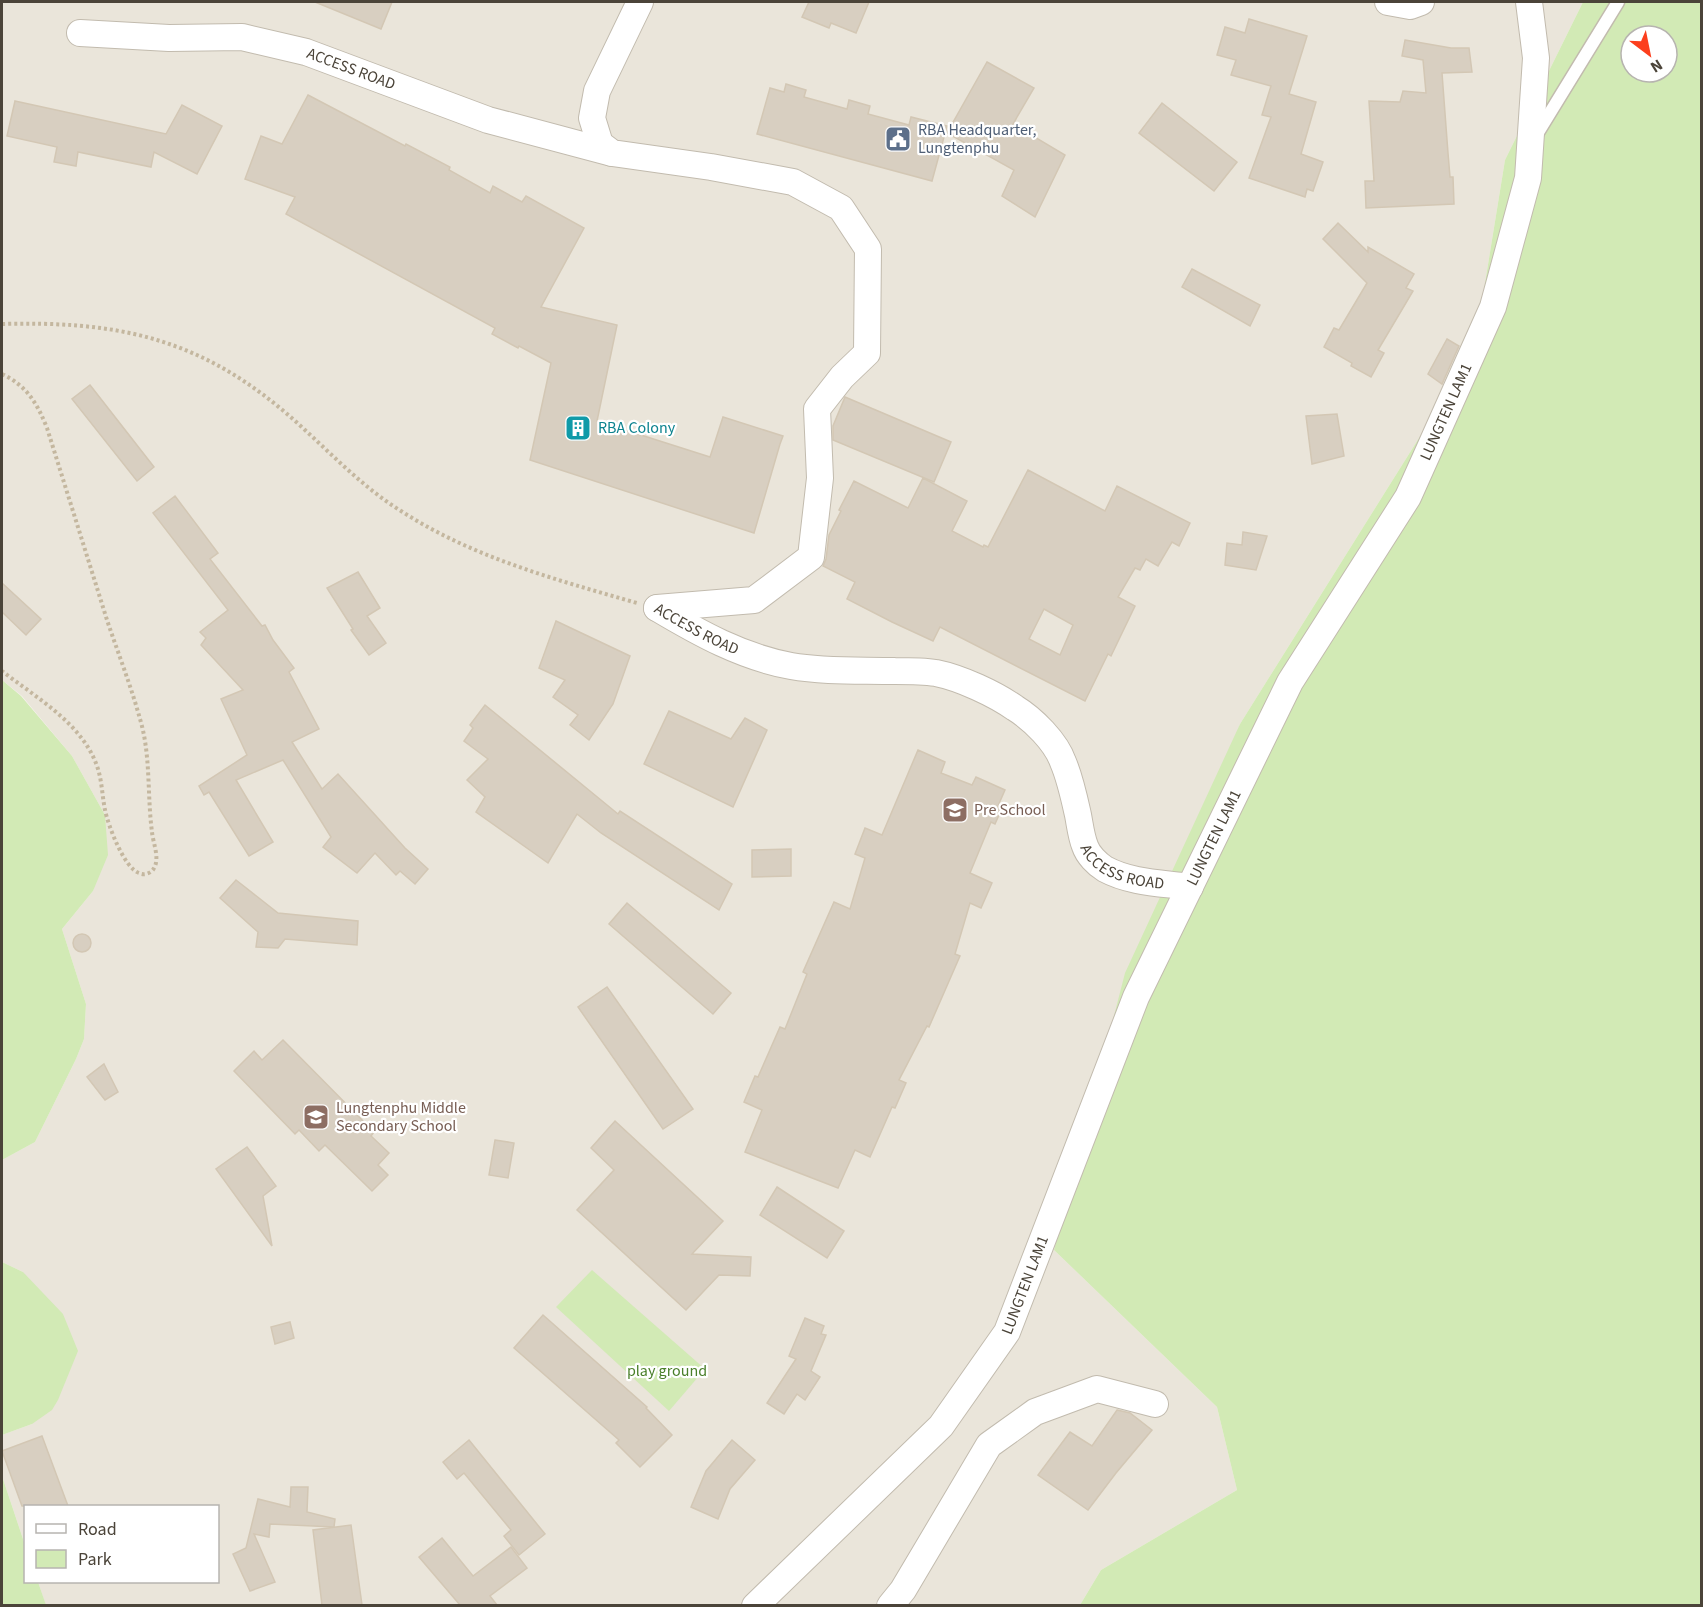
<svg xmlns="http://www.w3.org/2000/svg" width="1703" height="1607" viewBox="0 0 1703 1607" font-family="'Source Sans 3',sans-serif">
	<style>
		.residential { fill: #eae5da }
		.green { fill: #d2eab5; fill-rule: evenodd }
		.building { fill: #d8cfc1; stroke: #d3c7b4; stroke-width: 1.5; fill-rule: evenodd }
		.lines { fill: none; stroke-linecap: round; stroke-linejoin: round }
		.lane-casing { stroke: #c2bbae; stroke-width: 15 }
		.street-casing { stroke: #c2bbae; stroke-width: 28 }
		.path { stroke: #c4b79f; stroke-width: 4; stroke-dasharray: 3 3; stroke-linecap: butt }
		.lane { stroke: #fff; stroke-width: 12 }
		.street { stroke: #fff; stroke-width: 26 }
		.labels { text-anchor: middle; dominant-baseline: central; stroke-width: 4.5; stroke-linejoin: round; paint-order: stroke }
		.street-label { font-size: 16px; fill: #4b4439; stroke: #fff }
		.service-label { font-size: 16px; fill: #4e5e75; stroke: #fff; text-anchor: start }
		.culture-label { font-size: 16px; fill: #0d838f; stroke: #fff; text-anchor: start }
		.education-label { font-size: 16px; fill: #785e54; stroke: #fff; text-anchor: start }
		.park-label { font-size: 16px; fill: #4a7f2a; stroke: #fff }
	</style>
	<rect width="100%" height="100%" fill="#f6f3ec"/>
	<path class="residential" d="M2,2H1583L1505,160L1479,320L1439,406L1240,724L1054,1250L1217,1407L1237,1490L1101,1570L1080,1605L46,1606L38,1582H218V1506H26L25,1545L2,1476V1435L32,1424L23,1272L2,1262V1160L35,1142L76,1059L84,1039L86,1004L62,929L93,891L105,815L72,756L22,696L2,680Z"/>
	<g class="green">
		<path d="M1583,2H1701V1605H1080L1101,1570L1237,1490L1217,1407L1054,1250L1125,973L1240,724L1439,406L1479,320L1505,160ZM1631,36H1667V72H1631Z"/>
		<path d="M2,680L21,696L72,756L105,815L108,855L93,891L62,929L86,1004L84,1039L76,1059L35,1142L2,1160Z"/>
		<path d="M2,1262L23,1272L63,1314L78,1351L58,1400L52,1410L32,1424L2,1435Z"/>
		<path d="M592,1270L705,1369L669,1411L556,1307Z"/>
		<path d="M2,1476L25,1545L26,1582H38L46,1605H2Z"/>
	</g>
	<g class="building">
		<path d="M315,2H392L381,29Z"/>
		<path d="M809,2H869L856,33L831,23L829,28L802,17Z"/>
		<path d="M1249,19L1307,36L1289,94L1316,102L1301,154L1323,162L1313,191L1307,189L1305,197L1249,178L1271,117L1262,115L1271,86L1231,75L1236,60L1217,55L1225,27L1245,33Z"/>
		<path d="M1405,40L1451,48H1469L1472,72L1442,73L1448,153L1450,177H1453L1454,204L1366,208L1365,181H1374L1369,101L1400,102L1403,91L1426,93L1423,60L1402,56Z"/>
		<path d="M987,62L1034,88L1013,124L1065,155L1035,217L1002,196L1014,170L947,133Z"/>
		<path d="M786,84L806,90L804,97L847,109L849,100L870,106L868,114L909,125L911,117L947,126L932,181L757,134L770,88L784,92Z"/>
		<path d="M308,95L405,146L406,144L450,167L449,170L490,193L493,186L522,202L526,196L584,228L541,307L617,325L597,421L710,457L723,417L783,436L780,444L754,533L530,460L551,363L519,346L518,348L492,334L495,328L286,214L295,197L245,179L261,136L282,144Z"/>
		<path d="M15,101L166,134L182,105L222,126L197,174L154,152L151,167L78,152L76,166L54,162L57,147L7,136Z"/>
		<path d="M1162,103L1237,162L1214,191L1139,133Z"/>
		<path d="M1338,223L1368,252V247L1414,274L1406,288L1413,291L1378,350L1384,353L1371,377L1351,366L1352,363L1324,347L1334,328L1339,330L1367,283L1323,239Z"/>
		<path d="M1192,269L1260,305L1250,326L1182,287Z"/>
		<path d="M1447,339L1459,346L1442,384L1428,374Z"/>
		<path d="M90,385L154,467L137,481L72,399Z"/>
		<path d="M845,397L951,442L934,482L833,440V426Z"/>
		<path d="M1337,414L1344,456L1312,464L1306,416Z"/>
		<path d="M1028,470L1105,511L1117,486L1190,523L1179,546L1172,542L1158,566L1146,559L1140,570L1135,568L1118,597L1135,606L1111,656L1108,654L1085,701L940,627L933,641L892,622L847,599L855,582L823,566L826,559L829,535L841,511L839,510L854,481L908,508L923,478L967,501L952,531L983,547L984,545L988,547ZM1044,609L1073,625L1060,655L1029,639Z"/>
		<path d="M175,496L218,553L210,559L262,626L265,625L273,640L294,668L289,672L319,729L292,742L322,789L338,774L405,848L428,869L415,884L400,871L396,875L375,853L357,873L323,847L331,837L283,760L236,780L273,842L249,856L209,792L204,795L199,786L247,755L221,699L243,690L201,645L206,638L200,632L228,610L153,513Z"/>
		<path d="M1243,532L1267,536L1256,570L1225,565L1227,543L1242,545Z"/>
		<path d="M358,572L380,608L367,616L386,643L369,655L351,630L353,629L327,588Z"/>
		<path d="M2,583L41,619L26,635L2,612Z"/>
		<path d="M556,621L630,656L613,704L589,740L570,725L578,715L553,697L565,680L539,668Z"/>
		<path d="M485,705L618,814L620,811L732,884L719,910L601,833L577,814L548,863L476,812L485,797L467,780L488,759L464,741L473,728L470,725Z"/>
		<path d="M669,711L731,739L745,718L767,730L733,807L644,764Z"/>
		<path d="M918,750L945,762L941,773L972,785L976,777L1005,790L998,806L1002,808L995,824L991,822L970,873L992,883L981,908L970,903L955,954L960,956L929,1027L927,1026L899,1080L906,1083L895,1108L892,1107L870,1157L855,1150L838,1188L745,1152L762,1110L744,1102L755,1076L758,1077L780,1027L785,1029L807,974L803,972L834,902L850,909L865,858L855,854L865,828L882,835Z"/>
		<path d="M791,849V876L752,877V850Z"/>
		<path d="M236,880L278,913L358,921L357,945L285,939L278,948L256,947L258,932L220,898Z"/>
		<path d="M627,903L731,993L713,1014L609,924Z"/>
		<circle cx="82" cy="943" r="9"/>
		<path d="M607,987L693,1109L663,1129L578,1007Z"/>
		<path d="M283,1040L374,1132L371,1136L389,1153L378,1165L388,1175L372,1191L325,1145L319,1151L299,1130L295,1134L234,1071L254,1051L262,1060Z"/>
		<path d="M104,1064L118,1092L105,1100L87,1077Z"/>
		<path d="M615,1121L723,1221L692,1254L751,1257L750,1276L719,1275L686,1310L577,1210L614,1170L591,1148Z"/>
		<path d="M495,1140L514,1143L508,1178L489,1175Z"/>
		<path d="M247,1147L276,1186L263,1196L272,1246L216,1169Z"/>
		<path d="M777,1187L844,1231L827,1258L760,1215Z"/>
		<path d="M543,1315L647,1407L646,1408L672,1435L640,1467L616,1443L619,1440L514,1348Z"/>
		<path d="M805,1318L824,1326L821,1334L826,1335L811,1371L820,1377L805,1400L797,1394L784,1414L767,1403L796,1359L789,1356Z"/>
		<path d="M290,1322L294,1338L275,1344L271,1327Z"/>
		<path d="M1117,1410L1130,1413L1152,1430L1116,1473L1088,1510L1038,1475L1070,1432L1092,1446Z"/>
		<path d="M42,1436L68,1506H22L2,1451Z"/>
		<path d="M469,1440L545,1534L519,1555L504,1536L511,1530L464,1473L457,1479L443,1462Z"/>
		<path d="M732,1440L755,1460L730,1489L718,1519L691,1507L706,1471Z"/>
		<path d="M291,1487H308L307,1512L335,1519L334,1527L270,1524L269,1537L254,1534L275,1582L250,1591L233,1554L246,1548L258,1499L290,1507Z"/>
		<path d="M351,1525L362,1605H322L313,1530Z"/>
		<path d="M442,1538L473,1576L511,1547L527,1568L490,1596L497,1605H460L419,1557Z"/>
	</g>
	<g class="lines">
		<g class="lane-casing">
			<path id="lane" d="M1537,134L1618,2"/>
		</g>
		<g class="street-casing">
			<g id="street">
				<path d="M640,2L597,91L592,118L600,144L612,153L711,167L793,182L841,208L868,249L867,353L842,377L817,409L820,478L811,557L754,600L657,608"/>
				<path d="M1388,2L1410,6L1421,2"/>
				<path id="s1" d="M80,33L169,38L242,37L306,52L488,120L612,153"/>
				<path id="s2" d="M657,608C699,633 742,657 791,666C825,672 861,670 895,671C909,671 923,671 936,673C961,678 995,694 1015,708C1033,719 1056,742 1063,762C1070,778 1074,797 1078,815C1080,825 1081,836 1085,846C1088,855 1097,864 1105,869C1131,883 1162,883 1190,887"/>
				<path id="s3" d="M755,1606L941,1426L1007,1332L1136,997L1290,682L1408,497L1493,307L1528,178L1536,58L1529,2"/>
				<path d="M890,1606L903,1590L989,1445L1035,1412L1097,1389L1155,1404"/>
			</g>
		</g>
		<g class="path">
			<path d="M2,324C112,321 193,336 280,408C321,442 356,483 401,511C474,558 554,579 637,603"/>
			<path d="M2,374C27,386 37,403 47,428C67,492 87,556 107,620C118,653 131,686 140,719C151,755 147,795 152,832C153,843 160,858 154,868C152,873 144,876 139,873C124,868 108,825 105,810C102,795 102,780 97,766C82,723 35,697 2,671"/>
		</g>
		<use href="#lane" class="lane"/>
		<use href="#street" class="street"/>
	</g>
	<defs>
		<g id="civic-square" transform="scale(1.35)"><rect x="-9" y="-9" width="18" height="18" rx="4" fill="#5c6f8a" stroke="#fff"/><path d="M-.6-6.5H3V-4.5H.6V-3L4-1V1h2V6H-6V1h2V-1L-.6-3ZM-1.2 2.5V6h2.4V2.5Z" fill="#fff"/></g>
		<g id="building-square" transform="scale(1.35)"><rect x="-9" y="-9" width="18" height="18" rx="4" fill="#0f9aa8" stroke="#fff"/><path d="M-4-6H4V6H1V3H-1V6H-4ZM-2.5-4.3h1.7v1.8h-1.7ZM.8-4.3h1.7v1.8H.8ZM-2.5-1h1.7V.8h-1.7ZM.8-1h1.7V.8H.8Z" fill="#fff"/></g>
		<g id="school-square" transform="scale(1.35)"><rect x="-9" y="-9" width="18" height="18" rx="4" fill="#8d6e63" stroke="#fff"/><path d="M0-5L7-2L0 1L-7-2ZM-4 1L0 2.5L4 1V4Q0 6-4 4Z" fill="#fff"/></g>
	</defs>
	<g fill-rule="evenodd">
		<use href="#civic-square" x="898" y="139"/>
		<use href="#building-square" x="578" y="428"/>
		<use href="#school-square" x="955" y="810"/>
		<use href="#school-square" x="316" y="1117"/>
	</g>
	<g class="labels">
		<g class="street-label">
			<text stroke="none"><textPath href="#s1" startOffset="276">ACCESS ROAD</textPath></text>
			<text stroke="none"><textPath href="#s3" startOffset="1396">LUNGTEN LAM1</textPath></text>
			<text stroke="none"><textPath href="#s2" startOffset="45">ACCESS ROAD</textPath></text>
			<text stroke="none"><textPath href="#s3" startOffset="910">LUNGTEN LAM1</textPath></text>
			<text stroke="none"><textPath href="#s2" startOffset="585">ACCESS ROAD</textPath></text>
			<text stroke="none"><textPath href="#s3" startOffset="424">LUNGTEN LAM1</textPath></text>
		</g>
		<g class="service-label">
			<text x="918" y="130">RBA Headquarter,<tspan x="918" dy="18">Lungtenphu</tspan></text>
		</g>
		<g class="culture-label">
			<text x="598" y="428">RBA Colony</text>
		</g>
		<g class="education-label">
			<text x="974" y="810">Pre School</text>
			<text x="336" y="1108">Lungtenphu Middle<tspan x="336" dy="18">Secondary School</tspan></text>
		</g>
		<g class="park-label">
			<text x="667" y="1371">play ground</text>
		</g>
	</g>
	<rect width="1703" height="1607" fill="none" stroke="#4b4439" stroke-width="6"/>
	<rect x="24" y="1505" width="195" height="78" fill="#ffffff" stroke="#b7b4b0" stroke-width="1.5"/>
	<rect x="36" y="1524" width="30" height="9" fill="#ffffff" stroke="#b7b4b0" stroke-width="1.5"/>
	<text x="78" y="1535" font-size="18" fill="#4b4439">Road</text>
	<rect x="36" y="1550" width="30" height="18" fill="#d2eab5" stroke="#b7b4b0" stroke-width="1.5"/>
	<text x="78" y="1565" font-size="18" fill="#4b4439">Park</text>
	<g transform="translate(1649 54) rotate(148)"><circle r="28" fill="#ffffff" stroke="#b7b4b0" stroke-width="1.5"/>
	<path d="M0-4.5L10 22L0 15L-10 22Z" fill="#fc3f1d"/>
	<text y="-9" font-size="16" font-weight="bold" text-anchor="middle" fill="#4b4439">N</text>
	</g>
</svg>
